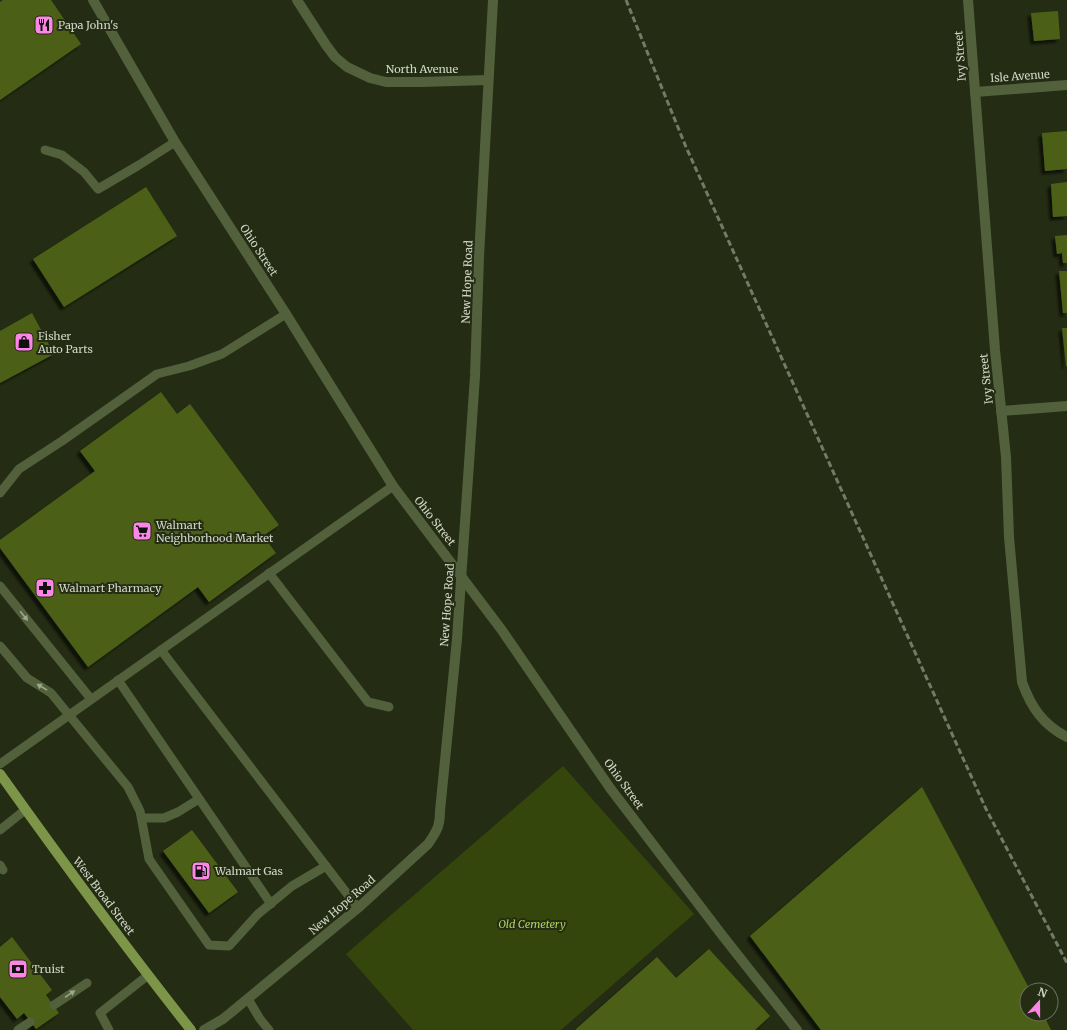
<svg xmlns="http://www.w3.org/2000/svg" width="1067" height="1030" viewBox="0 0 1067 1030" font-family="Merriweather,serif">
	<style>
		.green { fill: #35460d }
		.building { fill: #4b6118; filter: url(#shadow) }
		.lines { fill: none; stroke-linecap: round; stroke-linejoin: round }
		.service { stroke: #53603c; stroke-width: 9 }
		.minor { stroke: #53603c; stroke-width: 10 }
		.primary { stroke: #7c9549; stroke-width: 10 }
		.rail { stroke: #737b66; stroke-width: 3; stroke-dasharray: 6 3; stroke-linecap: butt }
		.oneway { fill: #9ea78f }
		.labels { text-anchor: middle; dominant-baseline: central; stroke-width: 4; stroke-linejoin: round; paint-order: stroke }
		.poi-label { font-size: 11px; fill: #d0d7c7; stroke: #242c13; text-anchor: start }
		.street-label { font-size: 11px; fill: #d0d7c7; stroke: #242c13 }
		.park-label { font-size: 11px; font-style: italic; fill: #add45a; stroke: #242c13 }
	</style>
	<defs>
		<filter id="shadow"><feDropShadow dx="-3.5" dy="3.5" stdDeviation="1" flood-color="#0009"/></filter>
	</defs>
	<rect width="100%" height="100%" fill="#242c13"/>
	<path class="green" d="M563,766L694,914L561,1030H413L346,954Z"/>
	<g class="building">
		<path d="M3,0H51L81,44L0,100V2Z"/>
		<path d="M1058,11L1060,39L1034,41L1031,13Z"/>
		<path d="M1067,131V169L1045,171L1042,133Z"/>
		<path d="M1067,182V216L1053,217L1051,184Z"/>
		<path d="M146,187L177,236L64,307L33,259Z"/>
		<path d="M1067,235V263H1063L1062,253L1057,254L1055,236Z"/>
		<path d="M1059,271H1067V313H1063Z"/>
		<path d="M32,313L54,354L0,383V331Z"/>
		<path d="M1062,328H1067V366H1066Z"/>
		<path d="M161,392L177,414L190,404L279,525L263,536L276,553L209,602L198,587L88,667L0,548V540L95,471L80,451Z"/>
		<path d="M922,787L1030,990H1027V1014H1043L1051,1030H821L750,936Z"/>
		<path d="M192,830L238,892L209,913L163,851Z"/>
		<path d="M12,937L52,990L46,995L59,1013L36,1029L24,1013L17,1019L0,997V947Z"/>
		<path d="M709,949L770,1016L755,1030H575L657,957L676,978Z"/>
	</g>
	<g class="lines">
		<g class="service">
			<path d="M45,150L62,155L84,172L98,189L139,165L175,142"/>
			<path d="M0,493L19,469L62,441L157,374L189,366L222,354L286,314"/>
			<path d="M269,573L368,702L389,707"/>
			<path d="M0,586L91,699"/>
			<path d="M0,646L27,678L51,693L128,787L140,811L149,859L209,945L229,946L258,914L292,886L326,866"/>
			<path d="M161,650L358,908"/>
			<path d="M118,680L271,904"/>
			<path d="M0,764L393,486"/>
			<path d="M142,818H164L178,812L199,799"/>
			<path d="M0,830L25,810"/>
			<path d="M0,865L3,870"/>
			<path d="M248,999L260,1019L269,1030"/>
			<path d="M54,1005L87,983"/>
			<path d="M18,1030L30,1022"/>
			<path d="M109,1030L100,1013L147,976"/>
		</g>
		<g class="minor">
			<path d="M93,0L175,142L286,314L393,486L501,629L610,788L722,935L797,1030"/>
			<path d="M297,0L326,45L335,57L347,67L370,78L386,82H421L488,80"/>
			<path d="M968,0L995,350L1006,457L1009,537L1022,682C1031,707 1043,725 1067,737"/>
			<path d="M975,92L1067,85"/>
			<path d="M1001,411L1067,406"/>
			<path d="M204,1030L223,1019L358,908L428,844C437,831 440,826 440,811L457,639L475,376L479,257L493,0"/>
		</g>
		<path class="primary" d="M0,774C62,861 125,947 191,1030"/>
		<path class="rail" d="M626,0L686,147L986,809L1067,963"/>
	</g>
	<defs><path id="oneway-solid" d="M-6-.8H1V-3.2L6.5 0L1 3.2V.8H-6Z"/></defs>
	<g class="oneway">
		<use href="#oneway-solid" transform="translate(24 616) rotate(51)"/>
		<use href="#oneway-solid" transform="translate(42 687) rotate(-149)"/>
		<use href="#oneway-solid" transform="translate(70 994) rotate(-34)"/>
	</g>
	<defs>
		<g id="restaurant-square" transform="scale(1)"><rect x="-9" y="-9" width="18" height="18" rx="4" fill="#fb86e5" stroke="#242c13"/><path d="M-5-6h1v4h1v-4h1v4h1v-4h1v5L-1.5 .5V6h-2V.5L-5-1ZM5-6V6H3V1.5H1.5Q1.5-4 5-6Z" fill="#111"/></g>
		<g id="shop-square" transform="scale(1)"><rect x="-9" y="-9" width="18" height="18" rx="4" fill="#fb86e5" stroke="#242c13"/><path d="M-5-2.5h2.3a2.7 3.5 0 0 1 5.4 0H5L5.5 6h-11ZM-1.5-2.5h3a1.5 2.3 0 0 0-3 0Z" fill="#111"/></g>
		<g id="supermarket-square" transform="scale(1)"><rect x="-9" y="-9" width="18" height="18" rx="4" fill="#fb86e5" stroke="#242c13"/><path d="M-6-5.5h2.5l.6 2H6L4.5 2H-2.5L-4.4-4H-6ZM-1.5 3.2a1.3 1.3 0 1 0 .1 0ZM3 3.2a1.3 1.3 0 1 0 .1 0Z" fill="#111"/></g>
		<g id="pharmacy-square" transform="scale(1)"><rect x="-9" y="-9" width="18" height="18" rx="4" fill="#fb86e5" stroke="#242c13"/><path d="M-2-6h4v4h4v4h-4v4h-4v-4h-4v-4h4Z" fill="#111"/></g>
		<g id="fuel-square" transform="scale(1)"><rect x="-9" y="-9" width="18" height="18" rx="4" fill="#fb86e5" stroke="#242c13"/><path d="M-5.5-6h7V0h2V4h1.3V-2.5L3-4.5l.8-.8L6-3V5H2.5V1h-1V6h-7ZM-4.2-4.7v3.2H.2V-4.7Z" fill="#111"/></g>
		<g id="bank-square" transform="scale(1)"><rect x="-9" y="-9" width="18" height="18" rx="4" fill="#fb86e5" stroke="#242c13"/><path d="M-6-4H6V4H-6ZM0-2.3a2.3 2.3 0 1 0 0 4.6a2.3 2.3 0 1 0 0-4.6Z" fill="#111"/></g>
	</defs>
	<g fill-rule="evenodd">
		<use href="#restaurant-square" x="44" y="25"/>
		<use href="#shop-square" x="24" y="342"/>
		<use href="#supermarket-square" x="142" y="531"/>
		<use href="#pharmacy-square" x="45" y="588"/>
		<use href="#fuel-square" x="201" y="871"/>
		<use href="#bank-square" x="18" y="969"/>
	</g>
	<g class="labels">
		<g class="poi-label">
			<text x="58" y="25">Papa John's</text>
			<text x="38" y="336">Fisher<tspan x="38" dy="13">Auto Parts</tspan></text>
			<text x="156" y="525">Walmart<tspan x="156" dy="13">Neighborhood Market</tspan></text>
			<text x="59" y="588">Walmart Pharmacy</text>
			<text x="215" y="871">Walmart Gas</text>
			<text x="32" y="969">Truist</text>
		</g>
		<g class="street-label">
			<text transform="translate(960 56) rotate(-94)">Ivy Street</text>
			<text x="422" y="69">North Avenue</text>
			<text transform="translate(1020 76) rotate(-4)">Isle Avenue</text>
			<text transform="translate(259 250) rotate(57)">Ohio Street</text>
			<text transform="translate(467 282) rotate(-88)">New Hope Road</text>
			<text transform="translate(986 379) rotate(-96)">Ivy Street</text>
			<text transform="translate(435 521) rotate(52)">Ohio Street</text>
			<text transform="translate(447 605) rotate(-86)">New Hope Road</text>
			<text transform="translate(624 784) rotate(54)">Ohio Street</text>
			<text transform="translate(104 896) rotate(53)">West Broad Street</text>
			<text transform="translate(342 905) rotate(-41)">New Hope Road</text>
		</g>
		<g class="park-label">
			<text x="532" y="924">Old Cemetery</text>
		</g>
	</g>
	<g transform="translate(1039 1002) rotate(21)"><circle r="19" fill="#242c13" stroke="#69705b"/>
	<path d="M0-3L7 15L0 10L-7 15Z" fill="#fb86e5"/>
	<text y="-6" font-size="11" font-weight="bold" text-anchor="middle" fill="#d0d7c7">N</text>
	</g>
</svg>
